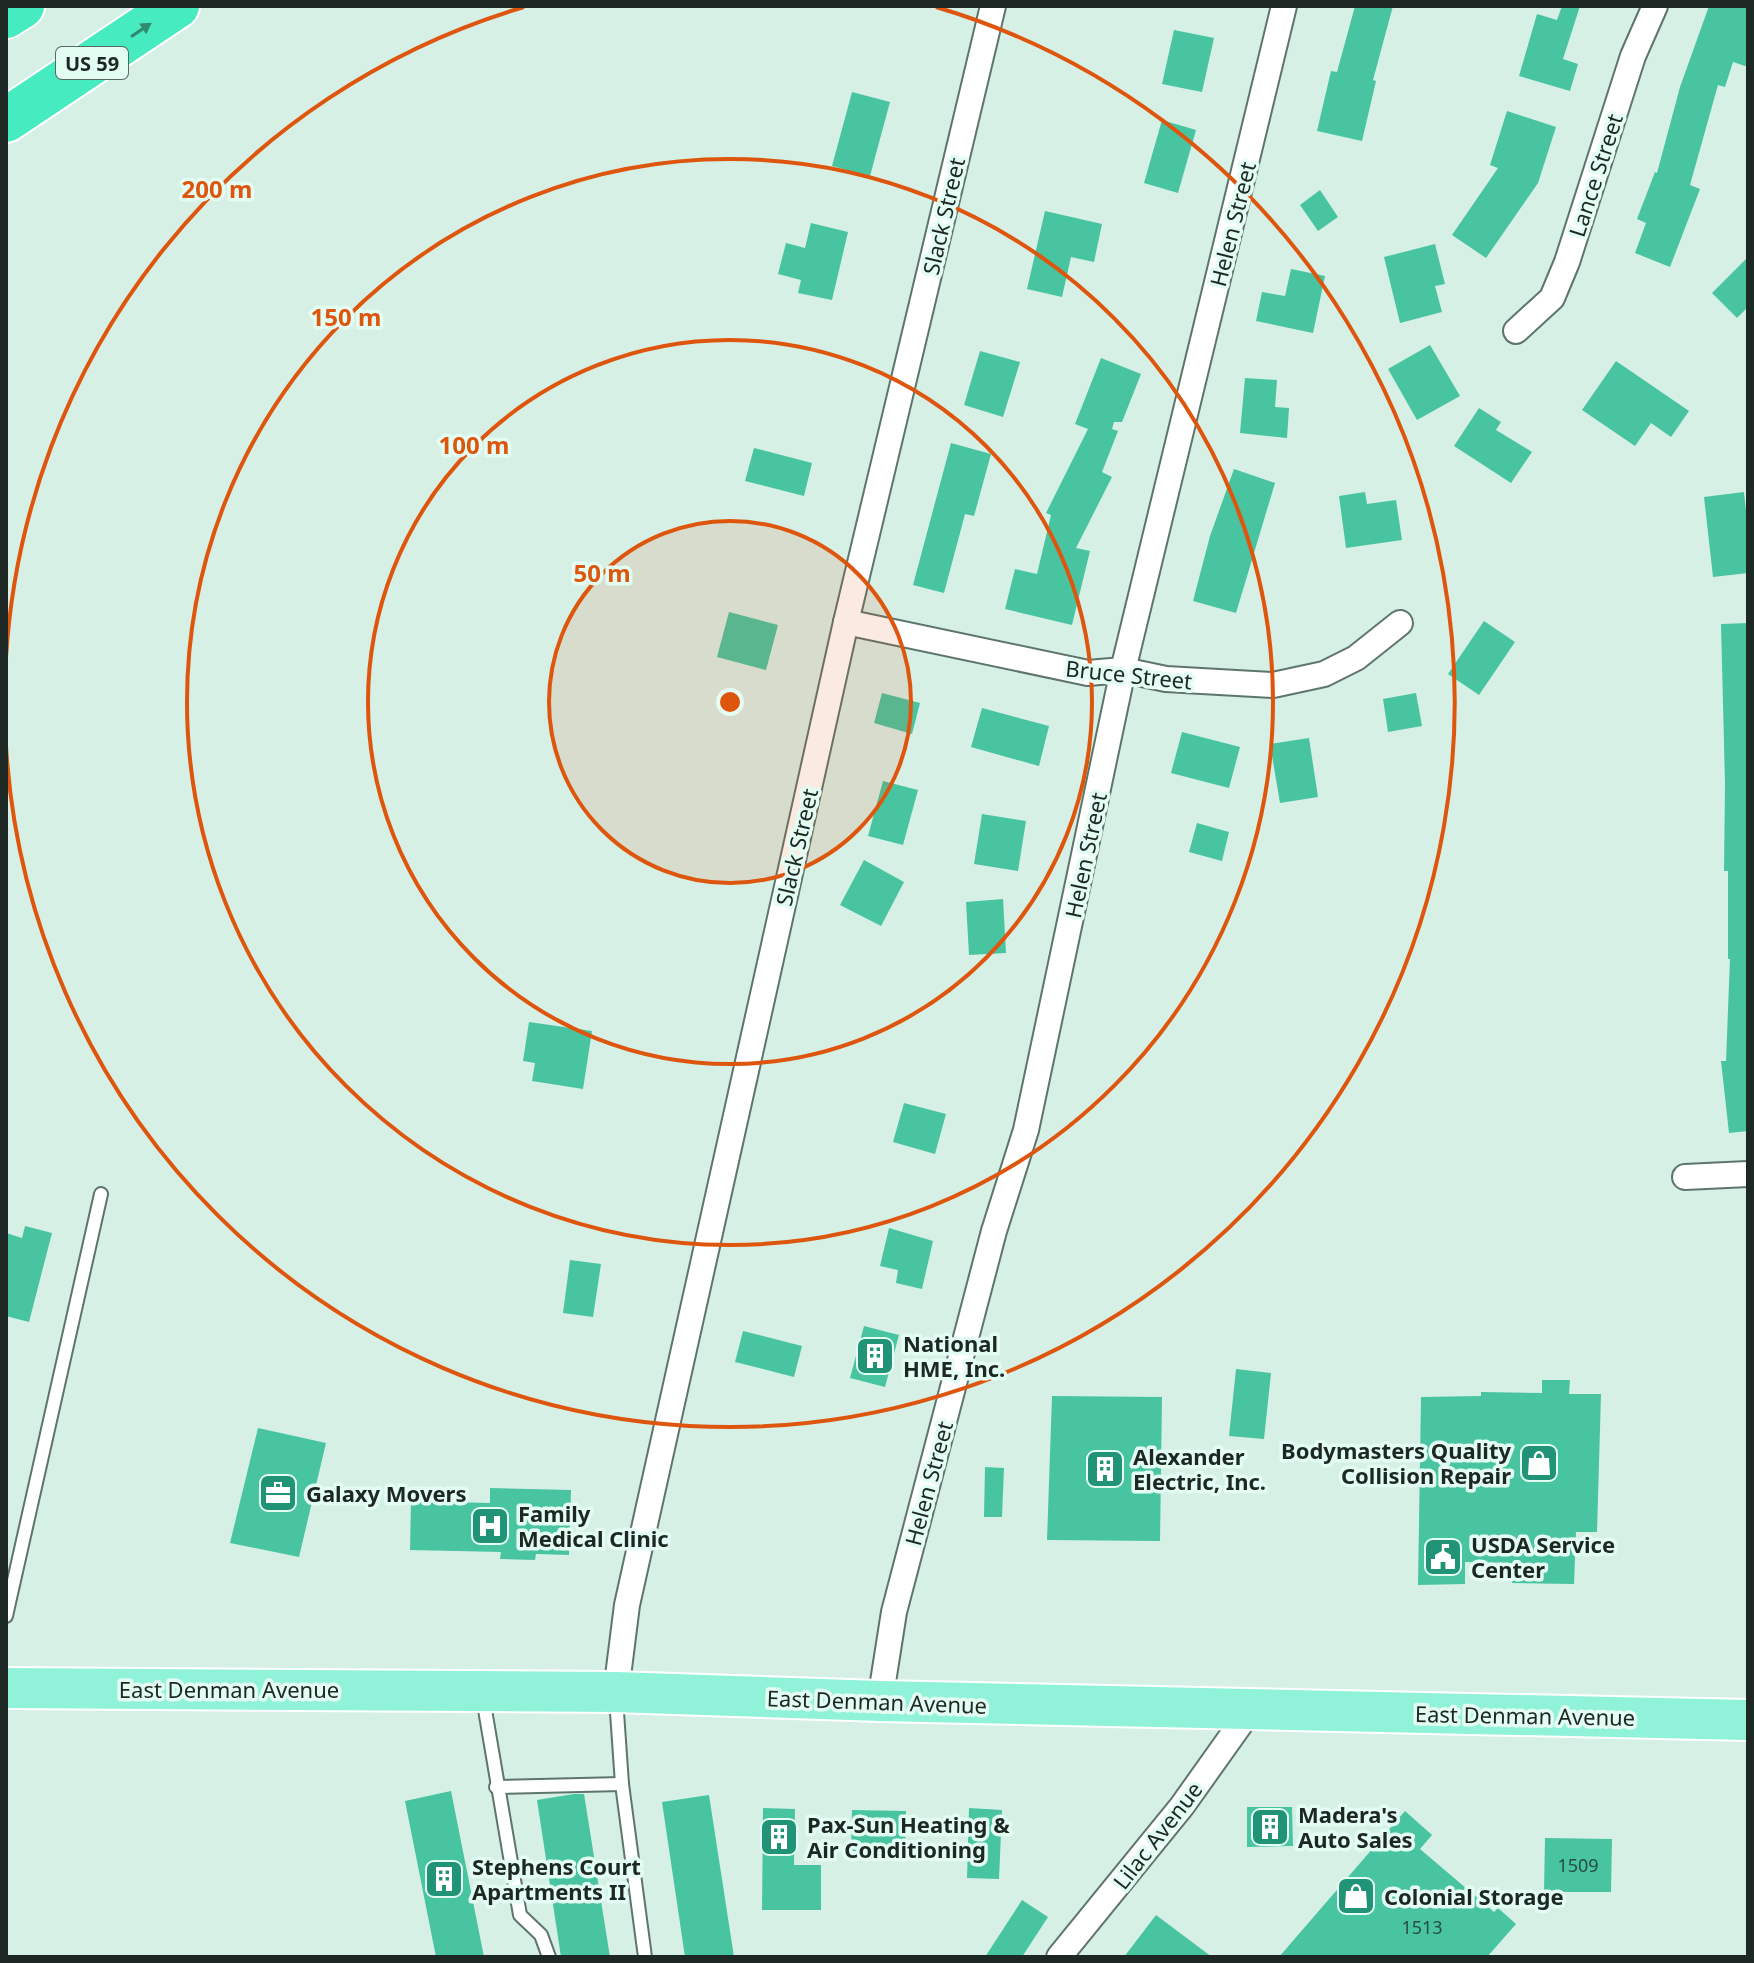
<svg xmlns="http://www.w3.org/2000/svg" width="1754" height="1963" viewBox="0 0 1754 1963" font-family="'Noto Sans',sans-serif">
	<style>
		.building { fill: #48c4a1 }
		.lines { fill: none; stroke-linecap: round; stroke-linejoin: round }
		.lane-casing { stroke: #5e756c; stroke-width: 16 }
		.street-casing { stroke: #5e756c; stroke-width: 28 }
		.primary-casing { stroke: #fff; stroke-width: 44 }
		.highway-casing { stroke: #fff; stroke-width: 48 }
		.lane { stroke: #fff; stroke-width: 12 }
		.street { stroke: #fff; stroke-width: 24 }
		.primary { stroke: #90f3d9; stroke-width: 40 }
		.highway { stroke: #46ebbf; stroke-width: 44 }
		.oneway { fill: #328971 }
		.ring { fill: none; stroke: #de560d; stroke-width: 4 }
		.labels { text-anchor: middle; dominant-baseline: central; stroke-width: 7; stroke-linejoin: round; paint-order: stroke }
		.number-label { font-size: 18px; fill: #284e42 }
		.shield { fill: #e3fdf3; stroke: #586761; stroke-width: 2 }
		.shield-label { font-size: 20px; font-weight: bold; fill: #1d2723 }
		.street-label { font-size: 22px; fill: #1d2723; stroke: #e3fdf3 }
		.poi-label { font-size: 22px; font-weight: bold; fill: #1d2723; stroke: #e3fdf3; text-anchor: start }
		.centre { fill: #de560d; stroke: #e3fdf3; stroke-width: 4 }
		.ring-label { font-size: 24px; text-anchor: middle; font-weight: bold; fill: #de560d; stroke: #e3fdf3; stroke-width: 7; stroke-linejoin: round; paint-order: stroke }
	</style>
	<rect width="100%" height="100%" fill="#d6f0e6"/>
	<g class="building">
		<path d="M1355,6H1393L1373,80L1376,81L1362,141L1317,131L1331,71L1337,72Z"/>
		<path d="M1562,6H1580L1563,59L1578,64L1570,91L1519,76L1537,14L1557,20Z"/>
		<path d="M1709,6H1748V67L1733,62L1725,87L1718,85L1690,185L1700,189L1670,267L1635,253L1646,223L1637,219L1655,172L1657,173L1680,87Z"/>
		<path d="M1174,30L1214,38L1202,92L1162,84Z"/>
		<path d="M852,92L890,102L870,176L832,166Z"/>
		<path d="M1507,111L1556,127L1538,183L1486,258L1452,235L1498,168L1490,165Z"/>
		<path d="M1162,120L1196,130L1178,193L1144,183Z"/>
		<path d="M1320,190L1338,217L1318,231L1300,205Z"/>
		<path d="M1045,211L1102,224L1094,262L1071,257L1062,297L1027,289Z"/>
		<path d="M811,223L848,232L832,300L798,293L801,280L778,274L786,243L805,248Z"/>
		<path d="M1435,244L1445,284L1435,286L1442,312L1400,323L1384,257Z"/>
		<path d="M1748,257V307L1737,318L1712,293Z"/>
		<path d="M1291,269L1325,276L1313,333L1256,321L1262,292L1285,296Z"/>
		<path d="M1430,345L1460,396L1417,420L1388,369Z"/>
		<path d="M980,351L1020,362L1003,417L964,405Z"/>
		<path d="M1101,358L1141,374L1122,422H1114L1112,429L1118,431L1102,472L1112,477L1076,548L1090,551L1072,625L1005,609L1015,569L1037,574L1051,515L1046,513L1088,429L1075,424Z"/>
		<path d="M1616,361L1689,411L1671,437L1651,423L1635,446L1582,410Z"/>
		<path d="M1245,378L1277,380L1275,407L1289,408L1287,438L1240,433Z"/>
		<path d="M1479,408L1501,422L1496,430L1532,452L1511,483L1454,446Z"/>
		<path d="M951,443L991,454L974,516L965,514L944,593L913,585Z"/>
		<path d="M754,448L812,463L804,496L745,481Z"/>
		<path d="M1234,469L1275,483L1236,613L1193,601L1210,536Z"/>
		<path d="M1365,492L1367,504L1396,500L1402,540L1346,548L1339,496Z"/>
		<path d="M1744,492L1748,529V573L1713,577L1704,497Z"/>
		<path d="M729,612L778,625L766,670L717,657Z"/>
		<path d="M1484,621L1515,642L1479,695L1448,674Z"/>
		<path d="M1748,623V1131L1729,1133L1721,1061H1726L1730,959H1728V871H1724L1725,784L1721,624Z"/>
		<path d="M882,693L920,703L912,734L874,723Z"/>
		<path d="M1416,693L1422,726L1388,732L1383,699Z"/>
		<path d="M982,708L1049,726L1039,766L971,747Z"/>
		<path d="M1182,732L1240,747L1229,788L1171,773Z"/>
		<path d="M1309,738L1318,797L1280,803L1270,744Z"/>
		<path d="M883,781L918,790L903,845L868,836Z"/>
		<path d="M982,814L1026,821L1018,871L974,864Z"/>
		<path d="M1197,823L1229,832L1222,861L1189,852Z"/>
		<path d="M864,860L904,882L881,926L840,905Z"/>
		<path d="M1003,899L1006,953L969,955L966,902Z"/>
		<path d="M529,1022L592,1031L583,1089L532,1081L535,1063L523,1061Z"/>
		<path d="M904,1103L946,1114L935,1154L893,1142Z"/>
		<path d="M25,1226L52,1233L29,1322L6,1316V1233L22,1238Z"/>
		<path d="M889,1228L933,1241L922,1289L896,1283L898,1270L880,1266Z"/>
		<path d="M570,1260L601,1264L593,1317L563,1313Z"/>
		<path d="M864,1326L899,1335L885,1387L850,1378Z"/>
		<path d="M743,1331L802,1346L794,1377L735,1362Z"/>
		<path d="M1236,1369L1271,1373L1264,1439L1229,1436Z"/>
		<path d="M1542,1380H1570L1569,1394H1601L1597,1532H1576L1574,1584L1512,1583L1513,1563L1465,1562V1584L1418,1585L1421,1397L1481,1396V1392L1542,1393Z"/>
		<path d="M1052,1396L1162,1397L1160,1541L1047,1540Z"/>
		<path d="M258,1428L326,1443L299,1557L230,1543Z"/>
		<path d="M985,1467L1004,1468L1002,1517H984Z"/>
		<path d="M490,1488L571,1490L569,1555L536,1554L535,1560L500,1559L501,1552L410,1550L411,1501L490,1503Z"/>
		<path d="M451,1791L484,1957H436L405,1801Z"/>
		<path d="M574,1794H584L610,1957H561L537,1800Z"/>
		<path d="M709,1795L734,1957H685L662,1802Z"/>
		<path d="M1247,1807H1292L1293,1846L1247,1847Z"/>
		<path d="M763,1808L795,1809L794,1865H821V1910H762Z"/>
		<path d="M969,1808L1002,1810L999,1879L967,1878Z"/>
		<path d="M852,1810L906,1811L905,1860H868V1851H851Z"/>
		<path d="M1405,1811L1432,1835L1420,1849L1494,1912L1498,1908L1516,1924L1487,1957H1279Z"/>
		<path d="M1545,1838L1612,1839L1611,1892H1544Z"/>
		<path d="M1022,1900L1048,1917L1022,1957H985Z"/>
		<path d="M1156,1915L1212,1957H1124Z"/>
	</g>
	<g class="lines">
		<g class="lane-casing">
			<g id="lane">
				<path d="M6,1616L101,1194"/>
				<path d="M483,1698L520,1915L541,1935L549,1957"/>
				<path d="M616,1698L622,1784L645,1957"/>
				<path d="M496,1787L622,1784"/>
			</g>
		</g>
		<g class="street-casing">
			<g id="street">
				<path d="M1516,331L1552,298L1567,262L1633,56L1655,6"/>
				<path d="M846,622L1088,673L1123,670L1166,679L1273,685L1324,674L1356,658L1400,623"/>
				<path d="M1685,1177L1748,1174"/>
				<path d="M616,1692L627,1605L846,622L993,6"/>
				<path d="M880,1701L894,1612L994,1231L1026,1130L1123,670L1284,6"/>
				<path d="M1059,1957L1182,1806L1251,1709"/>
			</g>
		</g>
		<g class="primary-casing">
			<path id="primary" d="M6,1688L616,1692L880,1701L1748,1720"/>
		</g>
		<g class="highway-casing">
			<g id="highway">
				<path d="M6,16L22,6"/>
				<path d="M6,120L177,6"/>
			</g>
		</g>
		<use href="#lane" class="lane"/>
		<use href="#street" class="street"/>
		<use href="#primary" class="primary"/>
		<use href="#highway" class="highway"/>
	</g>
	<defs><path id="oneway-solid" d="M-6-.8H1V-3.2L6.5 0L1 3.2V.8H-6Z" transform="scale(2)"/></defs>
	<use class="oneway" href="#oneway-solid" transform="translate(141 30) rotate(-34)"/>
	<circle cx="730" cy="702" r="181" fill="#de560d" fill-opacity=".12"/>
	<g class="ring">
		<circle cx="730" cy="702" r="181"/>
		<circle cx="730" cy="702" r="362"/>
		<circle cx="730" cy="702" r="543"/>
		<path d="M6 658A725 725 0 0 1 524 7M936 7A725 725 0 1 1 6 746"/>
	</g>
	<defs>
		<g id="building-square" transform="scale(2)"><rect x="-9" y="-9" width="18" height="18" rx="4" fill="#219376" stroke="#e3fdf3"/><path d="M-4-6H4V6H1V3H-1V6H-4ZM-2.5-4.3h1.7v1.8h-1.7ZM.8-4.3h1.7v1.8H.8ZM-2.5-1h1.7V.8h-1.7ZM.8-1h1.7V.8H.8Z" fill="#fff"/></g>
		<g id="shop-square" transform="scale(2)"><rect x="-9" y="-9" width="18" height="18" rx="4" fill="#219376" stroke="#e3fdf3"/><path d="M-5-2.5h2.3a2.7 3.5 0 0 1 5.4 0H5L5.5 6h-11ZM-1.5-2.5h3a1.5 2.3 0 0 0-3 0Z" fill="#fff"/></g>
		<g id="office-square" transform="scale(2)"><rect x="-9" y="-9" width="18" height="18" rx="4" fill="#219376" stroke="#e3fdf3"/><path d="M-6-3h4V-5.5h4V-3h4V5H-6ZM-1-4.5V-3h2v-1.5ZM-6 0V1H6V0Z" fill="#fff"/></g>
		<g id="hospital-square" transform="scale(2)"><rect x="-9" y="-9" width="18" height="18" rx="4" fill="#219376" stroke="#e3fdf3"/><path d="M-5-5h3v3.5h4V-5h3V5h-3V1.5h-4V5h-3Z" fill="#fff"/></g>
		<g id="civic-square" transform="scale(2)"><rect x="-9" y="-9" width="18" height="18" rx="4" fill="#219376" stroke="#e3fdf3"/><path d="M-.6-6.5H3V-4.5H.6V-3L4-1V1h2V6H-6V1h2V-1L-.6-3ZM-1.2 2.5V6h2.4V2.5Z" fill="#fff"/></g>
	</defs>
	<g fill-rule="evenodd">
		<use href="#building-square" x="875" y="1356"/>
		<use href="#shop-square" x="1539" y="1463"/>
		<use href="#building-square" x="1105" y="1469"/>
		<use href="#office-square" x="278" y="1493"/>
		<use href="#hospital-square" x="490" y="1526"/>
		<use href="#civic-square" x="1443" y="1557"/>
		<use href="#building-square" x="1270" y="1827"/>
		<use href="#building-square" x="779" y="1837"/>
		<use href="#building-square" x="444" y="1879"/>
		<use href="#shop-square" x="1356" y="1896"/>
	</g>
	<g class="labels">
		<g class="number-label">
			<text x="1578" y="1865">1509</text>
			<text x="1422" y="1927">1513</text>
		</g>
		<rect class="shield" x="56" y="47" width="72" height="32" rx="6"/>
		<g class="shield-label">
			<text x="92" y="63">US 59</text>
		</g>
		<g class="street-label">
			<text transform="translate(1595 175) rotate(-72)">Lance Street</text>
			<text transform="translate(943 216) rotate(-77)">Slack Street</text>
			<text transform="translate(1232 224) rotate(-76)">Helen Street</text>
			<text transform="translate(1129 674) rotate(6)">Bruce Street</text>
			<text transform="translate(796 847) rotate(-77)">Slack Street</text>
			<text transform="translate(1085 855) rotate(-78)">Helen Street</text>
			<text transform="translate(928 1483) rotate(-75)">Helen Street</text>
			<text x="229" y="1689">East Denman Avenue</text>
			<text transform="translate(877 1701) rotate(2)">East Denman Avenue</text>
			<text transform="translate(1525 1715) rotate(1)">East Denman Avenue</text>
			<text transform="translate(1157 1835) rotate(-52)">Lilac Avenue</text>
		</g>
		<g class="poi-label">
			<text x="903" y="1343">National<tspan x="903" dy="25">HME, Inc.</tspan></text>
			<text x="1511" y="1450" text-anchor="end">Bodymasters Quality<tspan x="1511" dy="25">Collision Repair</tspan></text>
			<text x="1133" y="1456">Alexander<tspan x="1133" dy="25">Electric, Inc.</tspan></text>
			<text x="306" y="1493">Galaxy Movers</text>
			<text x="518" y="1513">Family<tspan x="518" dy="25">Medical Clinic</tspan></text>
			<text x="1471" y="1544">USDA Service<tspan x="1471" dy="25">Center</tspan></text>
			<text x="1298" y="1814">Madera's<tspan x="1298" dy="25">Auto Sales</tspan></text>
			<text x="807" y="1824">Pax-Sun Heating &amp;<tspan x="807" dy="25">Air Conditioning</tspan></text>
			<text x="472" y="1866">Stephens Court<tspan x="472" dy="25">Apartments II</tspan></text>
			<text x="1384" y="1896">Colonial Storage</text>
		</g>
	</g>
	<circle cx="730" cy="702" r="12" class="centre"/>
	<g class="ring-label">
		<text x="217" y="198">200 m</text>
		<text x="346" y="326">150 m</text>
		<text x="474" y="454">100 m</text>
		<text x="602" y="582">50 m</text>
	</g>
	<rect width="1754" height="1963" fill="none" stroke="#1d2723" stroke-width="16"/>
</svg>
